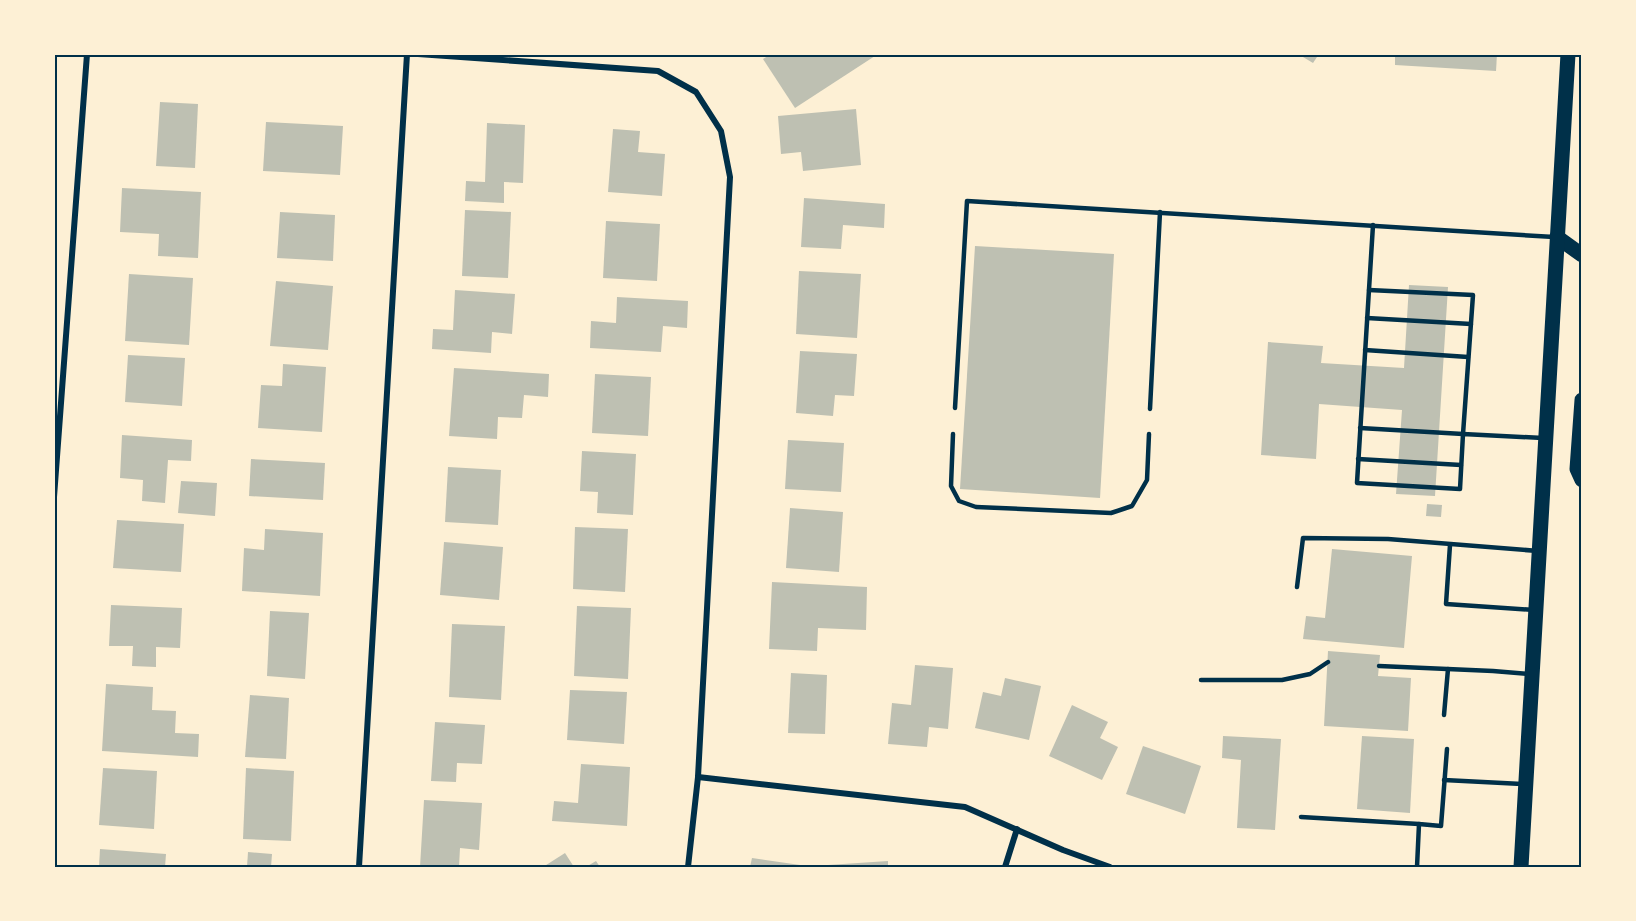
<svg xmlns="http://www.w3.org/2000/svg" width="1636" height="921" viewBox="0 0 1636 921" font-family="Helvetica,sans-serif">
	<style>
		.building { fill: #bec0b2 }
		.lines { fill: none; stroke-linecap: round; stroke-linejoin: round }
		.service { stroke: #003049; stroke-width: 4.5 }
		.minor { stroke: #003049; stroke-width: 6 }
		.primary { stroke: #003049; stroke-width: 15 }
		.neatline { fill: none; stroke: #003049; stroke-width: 2 }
	</style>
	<rect width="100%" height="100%" fill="#fdf0d5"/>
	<g class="building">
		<path d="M771,54H878L795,108L763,59Z"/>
		<path d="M1298,54H1319L1313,63Z"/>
		<path d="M1395,54H1497L1496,71L1395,65Z"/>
		<path d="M160,102L198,104L195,168L156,166Z"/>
		<path d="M856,109L861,165L803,171L801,152L781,154L778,116Z"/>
		<path d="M266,122L343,126L340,175L263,171Z"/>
		<path d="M487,123L525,125L523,183L504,182V203L465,201L466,181L485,182Z"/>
		<path d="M613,129L640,131L638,152L665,154L662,196L608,192Z"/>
		<path d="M122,188L201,192L198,258L158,256L159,234L120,232Z"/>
		<path d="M804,198L885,204L884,228L843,225L841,249L801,247Z"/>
		<path d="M465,210L511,212L508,278L462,276Z"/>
		<path d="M280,212L335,215L333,261L277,258Z"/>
		<path d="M606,221L660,224L657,281L603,278Z"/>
		<path d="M975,246L1114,254L1100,498L960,489Z"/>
		<path d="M799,271L861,274L857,338L796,334Z"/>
		<path d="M129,274L193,278L189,345L125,341Z"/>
		<path d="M276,281L333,286L328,350L270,346Z"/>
		<path d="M1409,285L1448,287L1435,496L1396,494L1402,410L1319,404L1316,459L1261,455L1268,342L1323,346L1321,363L1404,368Z"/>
		<path d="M455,290L515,294L512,334L492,332L491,353L432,349L433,329L453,330Z"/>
		<path d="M617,297L688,301L687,328L663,326L661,352L590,348L591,321L616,323Z"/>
		<path d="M800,351L857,354L854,396L835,395L833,416L796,413Z"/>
		<path d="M128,355L185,358L182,406L125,402Z"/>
		<path d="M283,364L326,367L322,432L258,428L261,385L282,386Z"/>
		<path d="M454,368L549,374L548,397L524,395L522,418L498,417L497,439L449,436Z"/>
		<path d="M595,374L651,377L648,436L592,433Z"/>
		<path d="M122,435L192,440L191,461L168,460L165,503L142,501L143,480L120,478Z"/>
		<path d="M788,440L844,443L841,492L785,489Z"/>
		<path d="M582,451L636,454L633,515L597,513L598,492L580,491Z"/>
		<path d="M251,459L325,463L323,500L249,496Z"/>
		<path d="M448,467L501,470L498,525L445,522Z"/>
		<path d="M181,481L217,483L215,516L178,513Z"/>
		<path d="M1427,504L1442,505L1441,517L1426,516Z"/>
		<path d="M790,508L843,512L839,572L786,568Z"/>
		<path d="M117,520L184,524L181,572L113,568Z"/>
		<path d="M575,527L628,529L625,592L573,589Z"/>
		<path d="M265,529L323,533L320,596L242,591L244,548L264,550Z"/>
		<path d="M444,542L503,547L499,600L440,595Z"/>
		<path d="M1332,549L1412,556L1404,648L1303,639L1306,616L1325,618Z"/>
		<path d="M772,582L867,587L866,630L818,628L817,651L769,649Z"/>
		<path d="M111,605L182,608L180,648L156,647V667L132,666L133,646H109Z"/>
		<path d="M577,606L631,608L628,679L574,676Z"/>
		<path d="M270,611L309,613L305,679L267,676Z"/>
		<path d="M452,624L505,626L501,700L449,697Z"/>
		<path d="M1328,651L1380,655L1378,676L1411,678L1408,731L1324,726Z"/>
		<path d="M915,665L953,668L948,729L929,727L927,747L888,744L892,703L911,705Z"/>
		<path d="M791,673L827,675L825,734L788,733Z"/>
		<path d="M1005,678L1041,686L1029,740L975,728L983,692L1001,696Z"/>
		<path d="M106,684L153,687L152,710L176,711L175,733L199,734L198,757L102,751Z"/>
		<path d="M570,690L627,692L624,744L567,740Z"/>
		<path d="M250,695L289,698L286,759L245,757Z"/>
		<path d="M1072,705L1108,722L1100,738L1118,747L1102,780L1049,756Z"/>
		<path d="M435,722L485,725L482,764L457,763L456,782L431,781Z"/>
		<path d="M1223,736L1281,739L1275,830L1237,828L1241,760L1222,758Z"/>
		<path d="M1362,736L1414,739L1410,813L1357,809Z"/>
		<path d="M1143,746L1201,766L1185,814L1126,794Z"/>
		<path d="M581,764L630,767L627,826L552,821L554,801L578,803Z"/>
		<path d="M103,768L157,771L154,829L99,825Z"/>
		<path d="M246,768L294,771L291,841L243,839Z"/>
		<path d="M424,800L482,803L479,850L460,848L459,867H420Z"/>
		<path d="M100,849L166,854L165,867H99Z"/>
		<path d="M248,852L272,854L271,867H247Z"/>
		<path d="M565,853L574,867H543Z"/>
		<path d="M752,858L807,866V867H750Z"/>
		<path d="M596,861L600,867H586Z"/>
		<path d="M888,861V867H828V865Z"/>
	</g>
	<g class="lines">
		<g class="service">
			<path d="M1373,225L1357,483L1460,489L1463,434L1543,438"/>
			<path d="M1367,318L1471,324"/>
			<path d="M1365,350L1468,357"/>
			<path d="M955,408L967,201L1554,237"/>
			<path d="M1150,409L1160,212"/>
			<path d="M1360,428L1463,434L1473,295L1369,290"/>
			<path d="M953,434L951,486L959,501L976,507L1111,513L1132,506L1147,480L1149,434"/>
			<path d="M1358,459L1461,465"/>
			<path d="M1450,545L1446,604L1534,610"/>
			<path d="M1297,587L1303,538L1388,539L1538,551"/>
			<path d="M1379,666L1493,671L1529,674"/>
			<path d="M1201,680H1282L1310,674L1328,662"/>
			<path d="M1444,715L1448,669"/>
			<path d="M1444,780L1522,784"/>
			<path d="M1301,817L1419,824"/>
			<path d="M1417,867L1419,824L1441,826L1447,749"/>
		</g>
		<g class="minor">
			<path d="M418,54L658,71L696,92L721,131L730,177L698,777L688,867"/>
			<path d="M54,497L87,54"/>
			<path d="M698,777L965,807L1063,850L1110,867"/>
			<path d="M359,867L407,54"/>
			<path d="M1005,867L1017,829"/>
		</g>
		<g class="primary">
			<path d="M1557,237L1582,255"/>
			<path d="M1582,400L1577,469L1582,480"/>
			<path d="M1521,867L1568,54"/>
		</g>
	</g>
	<rect width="1636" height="921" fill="none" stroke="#fdf0d5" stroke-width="111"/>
	<rect x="56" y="56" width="1524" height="810" class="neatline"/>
</svg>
